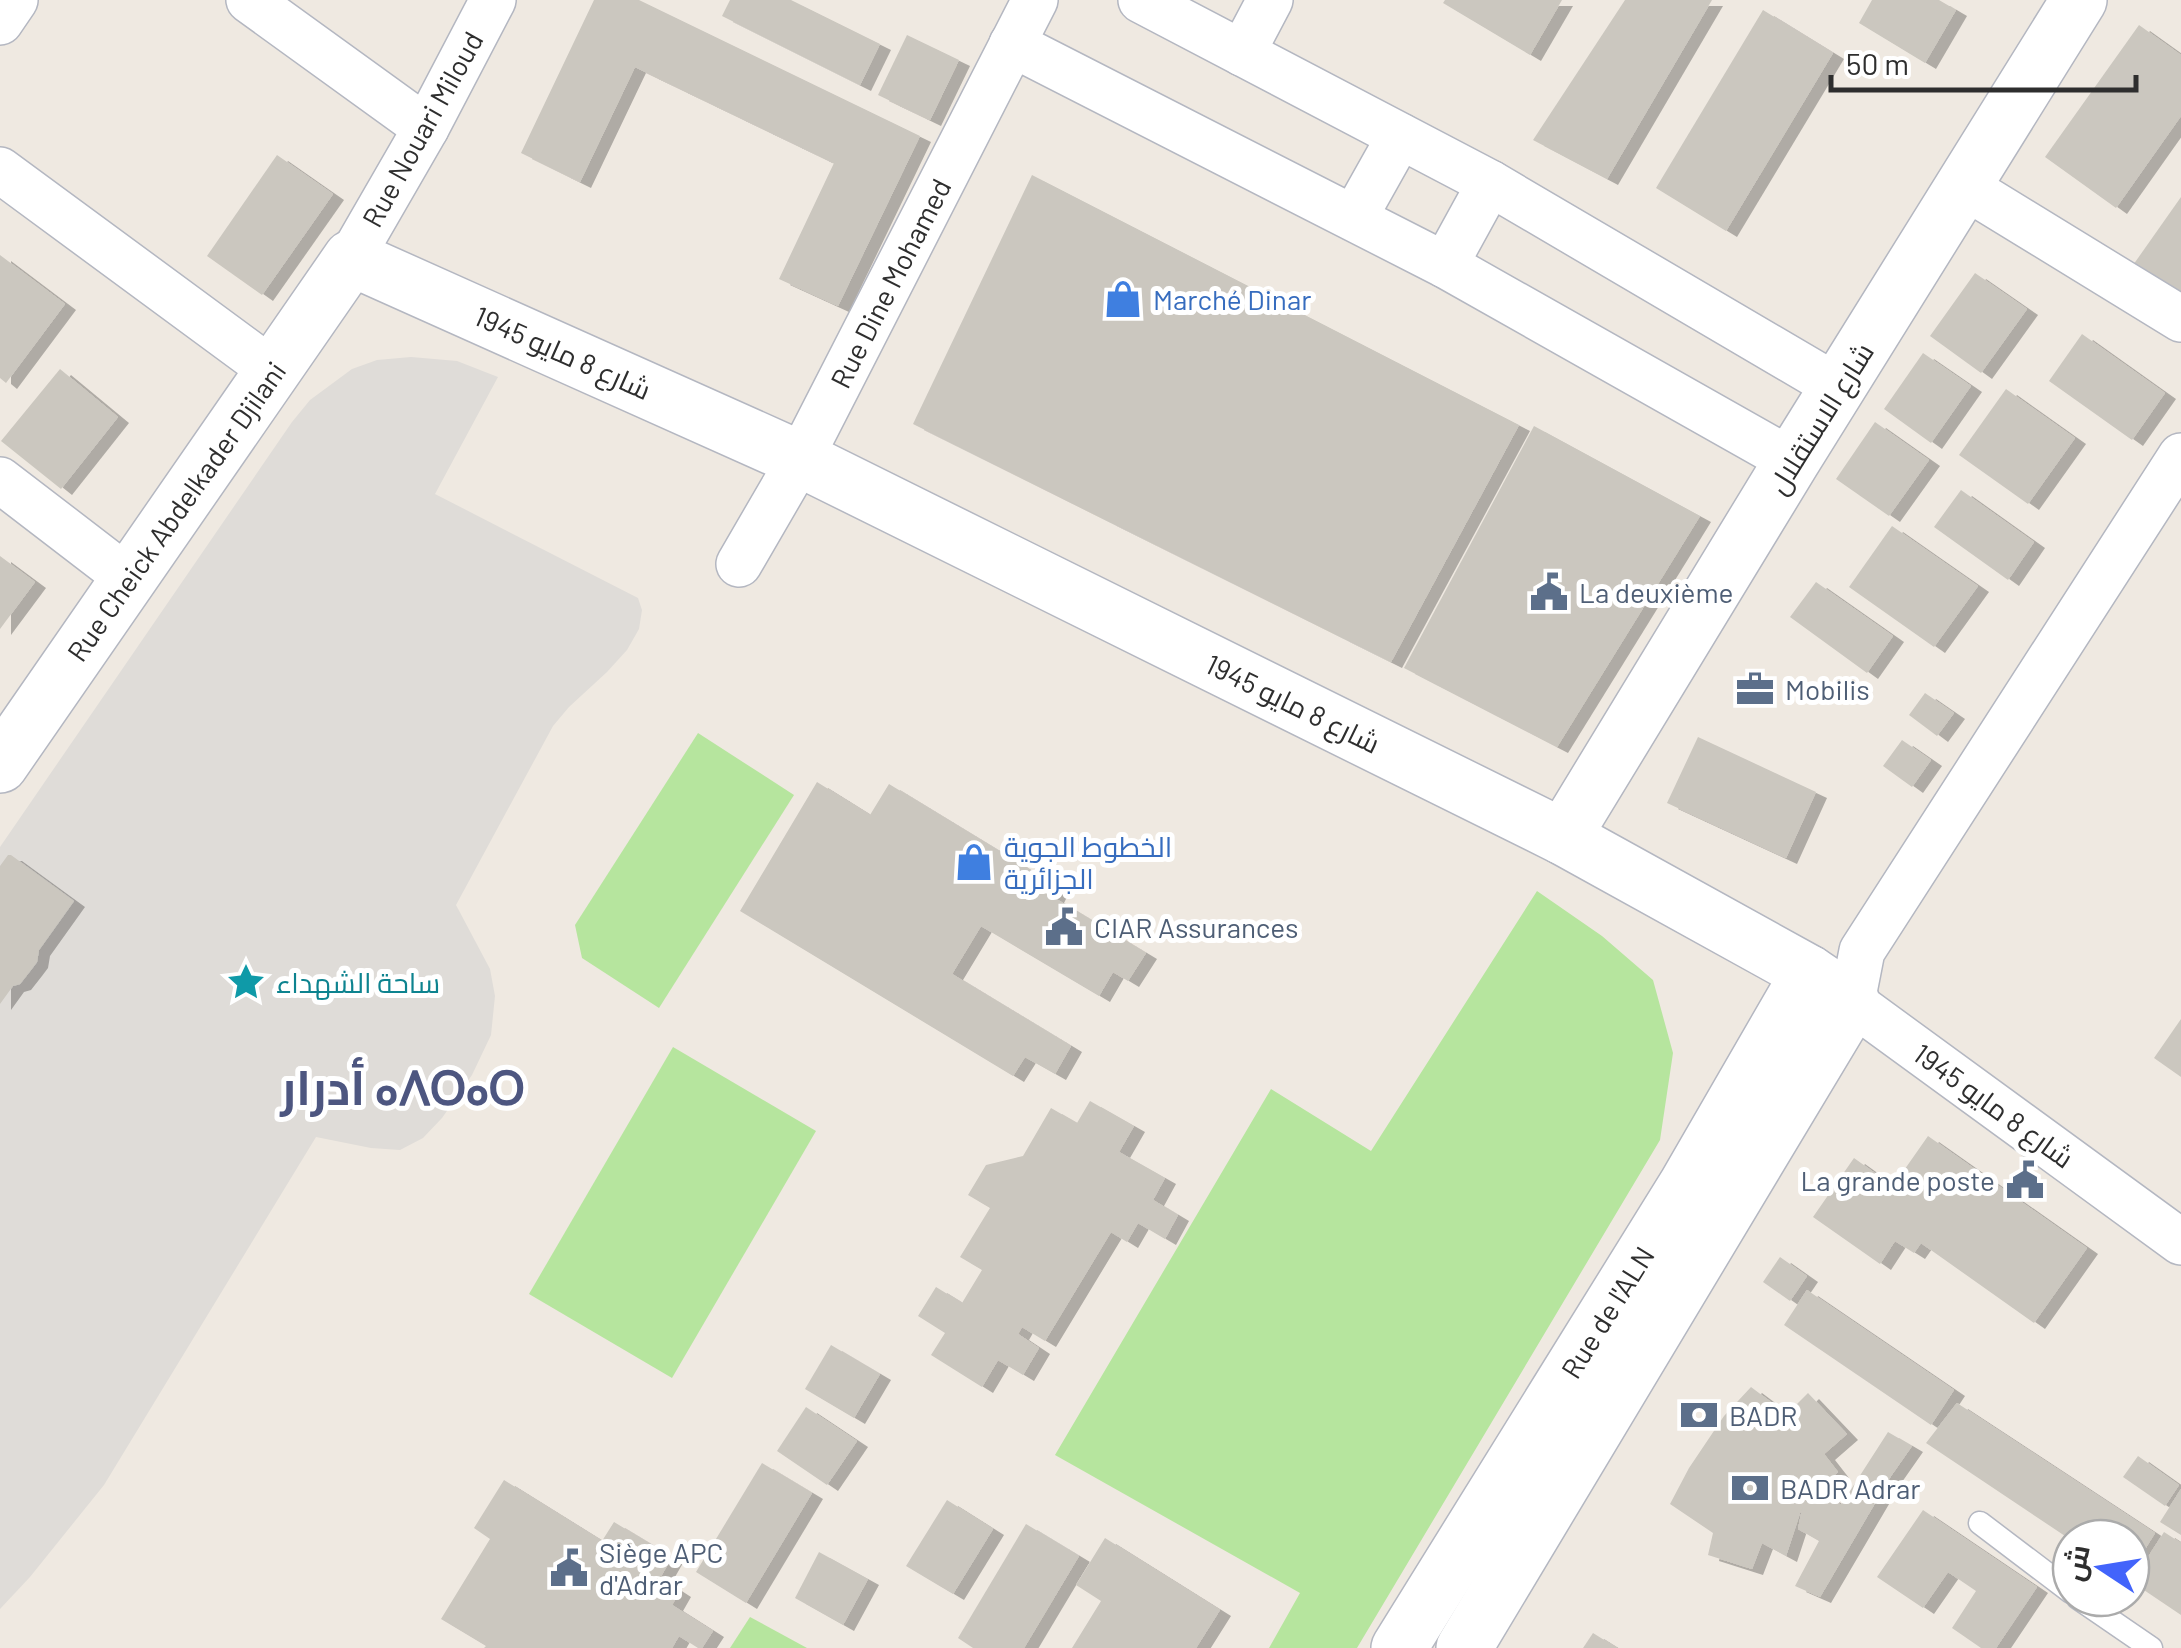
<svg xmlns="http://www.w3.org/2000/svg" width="2181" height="1648" viewBox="0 0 2181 1648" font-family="Barlow,Cairo,'Noto Sans Tifinagh',sans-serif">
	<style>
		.green { fill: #b6e59e }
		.plaza { fill: #dfdcd8 }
		.building { fill: #cbc7bf; filter: url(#shadow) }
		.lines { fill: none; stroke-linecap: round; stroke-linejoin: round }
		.lane-casing { stroke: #b4b7c1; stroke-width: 25 }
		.street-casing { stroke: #b4b7c1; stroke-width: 48 }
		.secondary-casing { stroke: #b4b7c1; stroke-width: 58 }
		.lane { stroke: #fff; stroke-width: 22 }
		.street { stroke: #fff; stroke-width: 45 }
		.secondary { stroke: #fff; stroke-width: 55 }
		.labels { text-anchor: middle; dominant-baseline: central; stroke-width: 10; stroke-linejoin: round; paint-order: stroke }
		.street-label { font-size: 28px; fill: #2e2e2e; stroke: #fff }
		.shop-label { font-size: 28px; fill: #366cbe; stroke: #fff; text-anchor: start }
		.service-label { font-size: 28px; fill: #4e5e75; stroke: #fff; text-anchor: start }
		.culture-label { font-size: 28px; fill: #0d838f; stroke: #fff; text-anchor: start }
		.town-label { font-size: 48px; font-weight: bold; fill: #4d5680; stroke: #fff }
	</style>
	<defs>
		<filter id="shadow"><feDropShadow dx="11" dy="6" stdDeviation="0" flood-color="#0004"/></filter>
	</defs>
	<rect width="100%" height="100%" fill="#efe9e1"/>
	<g class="green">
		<path d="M698,733L794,795L659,1008L582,958L575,925Z"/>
		<path d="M1537,891L1602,936L1653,980L1673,1053L1660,1140L1357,1648H1269L1300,1593L1055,1455L1271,1089L1371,1151Z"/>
		<path d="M673,1047L816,1131L672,1378L529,1294Z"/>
		<path d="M750,1617L807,1648H730Z"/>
	</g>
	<path class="plaza" d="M411,357L457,361L498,377L435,494L638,598L642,610L639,629L627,650L607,672L569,707L553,726L456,905L490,969L495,996L491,1035L472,1075L442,1118L423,1138L400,1150L371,1148L316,1137L104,1485L30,1577L0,1609V847L292,422L310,400L352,369L377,360Z"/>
	<g class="building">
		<path d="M594,0H639L920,136L838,306L779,279L834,163L635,67L580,182L521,153Z"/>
		<path d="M730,0H791L880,44L860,85L722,16Z"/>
		<path d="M1445,0H1562L1530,55L1443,3Z"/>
		<path d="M1625,0H1712L1607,179L1533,140Z"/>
		<path d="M1872,0H1939L1956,10L1925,63L1859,23Z"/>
		<path d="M1763,10L1833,53L1726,231L1656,188Z"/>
		<path d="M2139,25L2181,55V116L2116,208L2045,157Z"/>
		<path d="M907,35L959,60L930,120L878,95Z"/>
		<path d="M277,155L333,194L262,295L207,256Z"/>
		<path d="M1032,175L1519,425L1391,662L913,424Z"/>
		<path d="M2181,197V304L2131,268Z"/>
		<path d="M0,255L65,304L6,383L0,378Z"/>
		<path d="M1975,273L2027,309L1981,373L1930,336Z"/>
		<path d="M2082,334L2165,393L2132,440L2049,381Z"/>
		<path d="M1923,353L1971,386L1931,443L1884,409Z"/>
		<path d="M60,369L118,417L61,489L1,441Z"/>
		<path d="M2006,389L2075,438L2028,504L1959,455Z"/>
		<path d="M1875,422L1929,460L1889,516L1836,479Z"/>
		<path d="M1534,426L1700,516L1557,747L1404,668Z"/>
		<path d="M1961,490L2034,542L2008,580L1934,527Z"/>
		<path d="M1892,526L1978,586L1934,647L1849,587Z"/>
		<path d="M0,556L35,582L0,629Z"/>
		<path d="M1816,582L1893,636L1867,673L1790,617Z"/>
		<path d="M1925,693L1954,713L1937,736L1909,715Z"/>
		<path d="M1698,737L1816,792L1786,858L1667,803Z"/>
		<path d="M1902,740L1931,760L1912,787L1883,766Z"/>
		<path d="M817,782L870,815L889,784L1058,887L1053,897L1146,953L1128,981L1113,972L1099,996L981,926L952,974L1071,1046L1055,1074L1025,1057L1013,1076L740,911Z"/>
		<path d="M8,855H11L74,901L39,950L37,962L31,970L20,984L13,986L0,1004V866Z"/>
		<path d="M2181,1019V1077L2154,1058Z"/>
		<path d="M1090,1101L1134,1126L1119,1152L1165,1178L1153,1200L1178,1215L1165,1239L1138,1223L1127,1242L1111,1232L1045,1341L1022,1327L1018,1334L1039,1348L1023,1375L998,1360L982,1387L931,1355L945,1333L918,1316L936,1287L962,1303L982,1270L960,1257L990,1208L968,1195L986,1165L1023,1156L1051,1108L1077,1123Z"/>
		<path d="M1928,1136L2087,1248L2034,1323L1921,1243L1914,1253L1895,1241L1880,1264L1813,1217L1854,1158L1893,1186Z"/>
		<path d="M1780,1257L1807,1276L1790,1301L1763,1282Z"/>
		<path d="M1807,1290L1954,1390L1931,1425L1784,1325Z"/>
		<path d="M831,1345L880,1374L854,1418L805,1389Z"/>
		<path d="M1751,1387L1787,1414L1808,1393L1847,1434L1824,1454L1838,1472L1803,1504L1786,1556L1762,1543L1752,1569L1708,1555L1713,1533L1670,1504L1689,1468L1724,1416Z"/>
		<path d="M1957,1403L2155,1533L2131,1572V1538H2071V1540L1926,1443Z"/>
		<path d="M806,1407L857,1441L827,1485L777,1451Z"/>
		<path d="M1888,1432L1912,1446L1891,1476L1820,1597L1795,1586L1819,1541L1798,1529L1803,1504L1824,1493L1841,1505Z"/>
		<path d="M2138,1456L2179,1485L2165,1506L2123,1477Z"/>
		<path d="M762,1463L812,1493L746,1603L696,1572Z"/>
		<path d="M504,1480L602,1541L614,1522L672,1557L660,1578L680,1591L672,1605L713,1631L702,1648H698L679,1636L672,1648H484L486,1646L441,1619L490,1539L474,1528Z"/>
		<path d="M2181,1489V1535L2160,1522Z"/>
		<path d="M947,1500L993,1529L953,1594L906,1566Z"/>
		<path d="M1923,1510L2037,1587L1996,1648H1981L1952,1628L1976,1591L1948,1572L1923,1608L1877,1577Z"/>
		<path d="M1026,1524L1079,1556L1024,1648H973L958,1638Z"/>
		<path d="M2164,1532L2181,1543V1615L2132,1582Z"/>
		<path d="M1105,1538L1220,1610L1196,1648H1072L1101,1601L1076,1585Z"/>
		<path d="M819,1552L868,1579L843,1625L795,1598Z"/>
		<path d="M1593,1633L1617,1648H1583Z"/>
	</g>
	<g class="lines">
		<g class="lane-casing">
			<g id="lane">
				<path d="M1980,1523L2071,1592"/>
				<path d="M2078,1598L2151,1648"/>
			</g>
		</g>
		<g class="street-casing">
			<g id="street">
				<path d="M249,0L426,128"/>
				<path d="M1141,0L1490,183L1839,388"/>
				<path d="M0,22L15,0"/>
				<path d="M1012,44L1445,265L1792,461"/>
				<path d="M1242,53L1270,0"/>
				<path d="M0,170L273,371"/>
				<path d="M1964,186L2181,319"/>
				<path d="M1354,218L1400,136"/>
				<path d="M351,258L426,128L493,0"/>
				<path d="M1445,265L1490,183"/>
				<path d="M2181,456L1862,951L1852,1002L2181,1242"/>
				<path d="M0,480L129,579"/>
				<path d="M739,564L800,459L1035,0"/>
			</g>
		</g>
		<g class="secondary-casing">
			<g id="secondary">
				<path d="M0,765L351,258L800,459L1563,837L1809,973L1852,1002L1464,1648"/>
				<path d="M1563,837L1792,461L2079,0"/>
				<path d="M1399,1648L1687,1184L1809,973"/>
			</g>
		</g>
		<use href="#lane" class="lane"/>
		<use href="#street" class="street"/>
		<use href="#secondary" class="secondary"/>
	</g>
	<defs>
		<g id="shop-bare" transform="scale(3)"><path d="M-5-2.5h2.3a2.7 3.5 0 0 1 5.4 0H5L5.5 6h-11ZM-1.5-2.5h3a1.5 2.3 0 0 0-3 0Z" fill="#3f7fe0" stroke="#fff" stroke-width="2.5" paint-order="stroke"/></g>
		<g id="civic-bare" transform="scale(3)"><path d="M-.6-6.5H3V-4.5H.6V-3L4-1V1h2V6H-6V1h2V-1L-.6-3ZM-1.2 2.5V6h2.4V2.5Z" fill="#5c6f8a" stroke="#fff" stroke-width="2.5" paint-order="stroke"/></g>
		<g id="office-bare" transform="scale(3)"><path d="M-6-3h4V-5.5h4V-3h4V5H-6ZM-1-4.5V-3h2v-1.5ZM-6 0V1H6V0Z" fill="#5c6f8a" stroke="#fff" stroke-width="2.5" paint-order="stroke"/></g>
		<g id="sight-bare" transform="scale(3)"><path d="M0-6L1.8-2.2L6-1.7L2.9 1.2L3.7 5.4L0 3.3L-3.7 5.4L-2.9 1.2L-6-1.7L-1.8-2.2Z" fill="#0f9aa8" stroke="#fff" stroke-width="2.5" paint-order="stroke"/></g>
		<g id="bank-bare" transform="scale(3)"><path d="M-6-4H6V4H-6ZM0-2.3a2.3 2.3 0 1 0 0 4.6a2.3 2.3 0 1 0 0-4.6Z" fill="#5c6f8a" stroke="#fff" stroke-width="2.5" paint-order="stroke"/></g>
	</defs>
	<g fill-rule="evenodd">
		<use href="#shop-bare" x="1123" y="299"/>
		<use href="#civic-bare" x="1549" y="592"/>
		<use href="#office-bare" x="1755" y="689"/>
		<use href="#shop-bare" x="974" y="862"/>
		<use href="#civic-bare" x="1064" y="927"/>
		<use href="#sight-bare" x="246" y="982"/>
		<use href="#civic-bare" x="2025" y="1180"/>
		<use href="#bank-bare" x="1699" y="1415"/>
		<use href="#bank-bare" x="1750" y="1488"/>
		<use href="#civic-bare" x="569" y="1568"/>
	</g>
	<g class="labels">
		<g class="street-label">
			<text transform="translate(422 129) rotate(-61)">Rue Nouari Miloud</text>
			<text transform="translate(890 283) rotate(-63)">Rue Dine Mohamed</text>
			<text transform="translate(563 352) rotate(24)">شارع 8 مايو 1945</text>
			<text transform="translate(1820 418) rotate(-58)">شارع الاستقلال</text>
			<text transform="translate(176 511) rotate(-55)">Rue Cheick Abdelkader Djilani</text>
			<text transform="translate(1293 703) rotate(26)">شارع 8 مايو 1945</text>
			<text transform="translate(1994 1105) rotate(36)">شارع 8 مايو 1945</text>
			<text transform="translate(1607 1312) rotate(-58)">Rue de l'ALN</text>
		</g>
		<g class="shop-label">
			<text x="1153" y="299">Marché Dinar</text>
			<text x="1004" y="846">الخطوط الجوية<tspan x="1004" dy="32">الجزائرية</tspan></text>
		</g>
		<g class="service-label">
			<text x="1579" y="592">La deuxième</text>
			<text x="1785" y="689">Mobilis</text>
			<text x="1094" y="927">CIAR Assurances</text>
			<text x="1995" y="1180" text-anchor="end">La grande poste</text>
			<text x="1729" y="1415">BADR</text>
			<text x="1780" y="1488">BADR Adrar</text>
			<text x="599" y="1552">Siège APC<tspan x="599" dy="32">d'Adrar</tspan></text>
		</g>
		<g class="culture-label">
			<text x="276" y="982">ساحة الشهداء</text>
		</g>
		<g class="town-label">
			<text x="403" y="1086">أدرار ⴰⴷⵔⴰⵔ</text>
		</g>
	</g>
	<g transform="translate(2101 1568) rotate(282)"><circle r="48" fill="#ffffff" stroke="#ababab" stroke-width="2.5"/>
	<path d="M0-8L18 38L0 25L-18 38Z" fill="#4264fb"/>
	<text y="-15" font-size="28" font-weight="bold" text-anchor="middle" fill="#2e2e2e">ش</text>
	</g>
	<path d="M1831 75v15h305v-15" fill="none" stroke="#2e2e2e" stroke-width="5"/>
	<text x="1846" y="75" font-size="30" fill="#2e2e2e" stroke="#ffffff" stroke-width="8" paint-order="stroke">50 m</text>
</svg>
